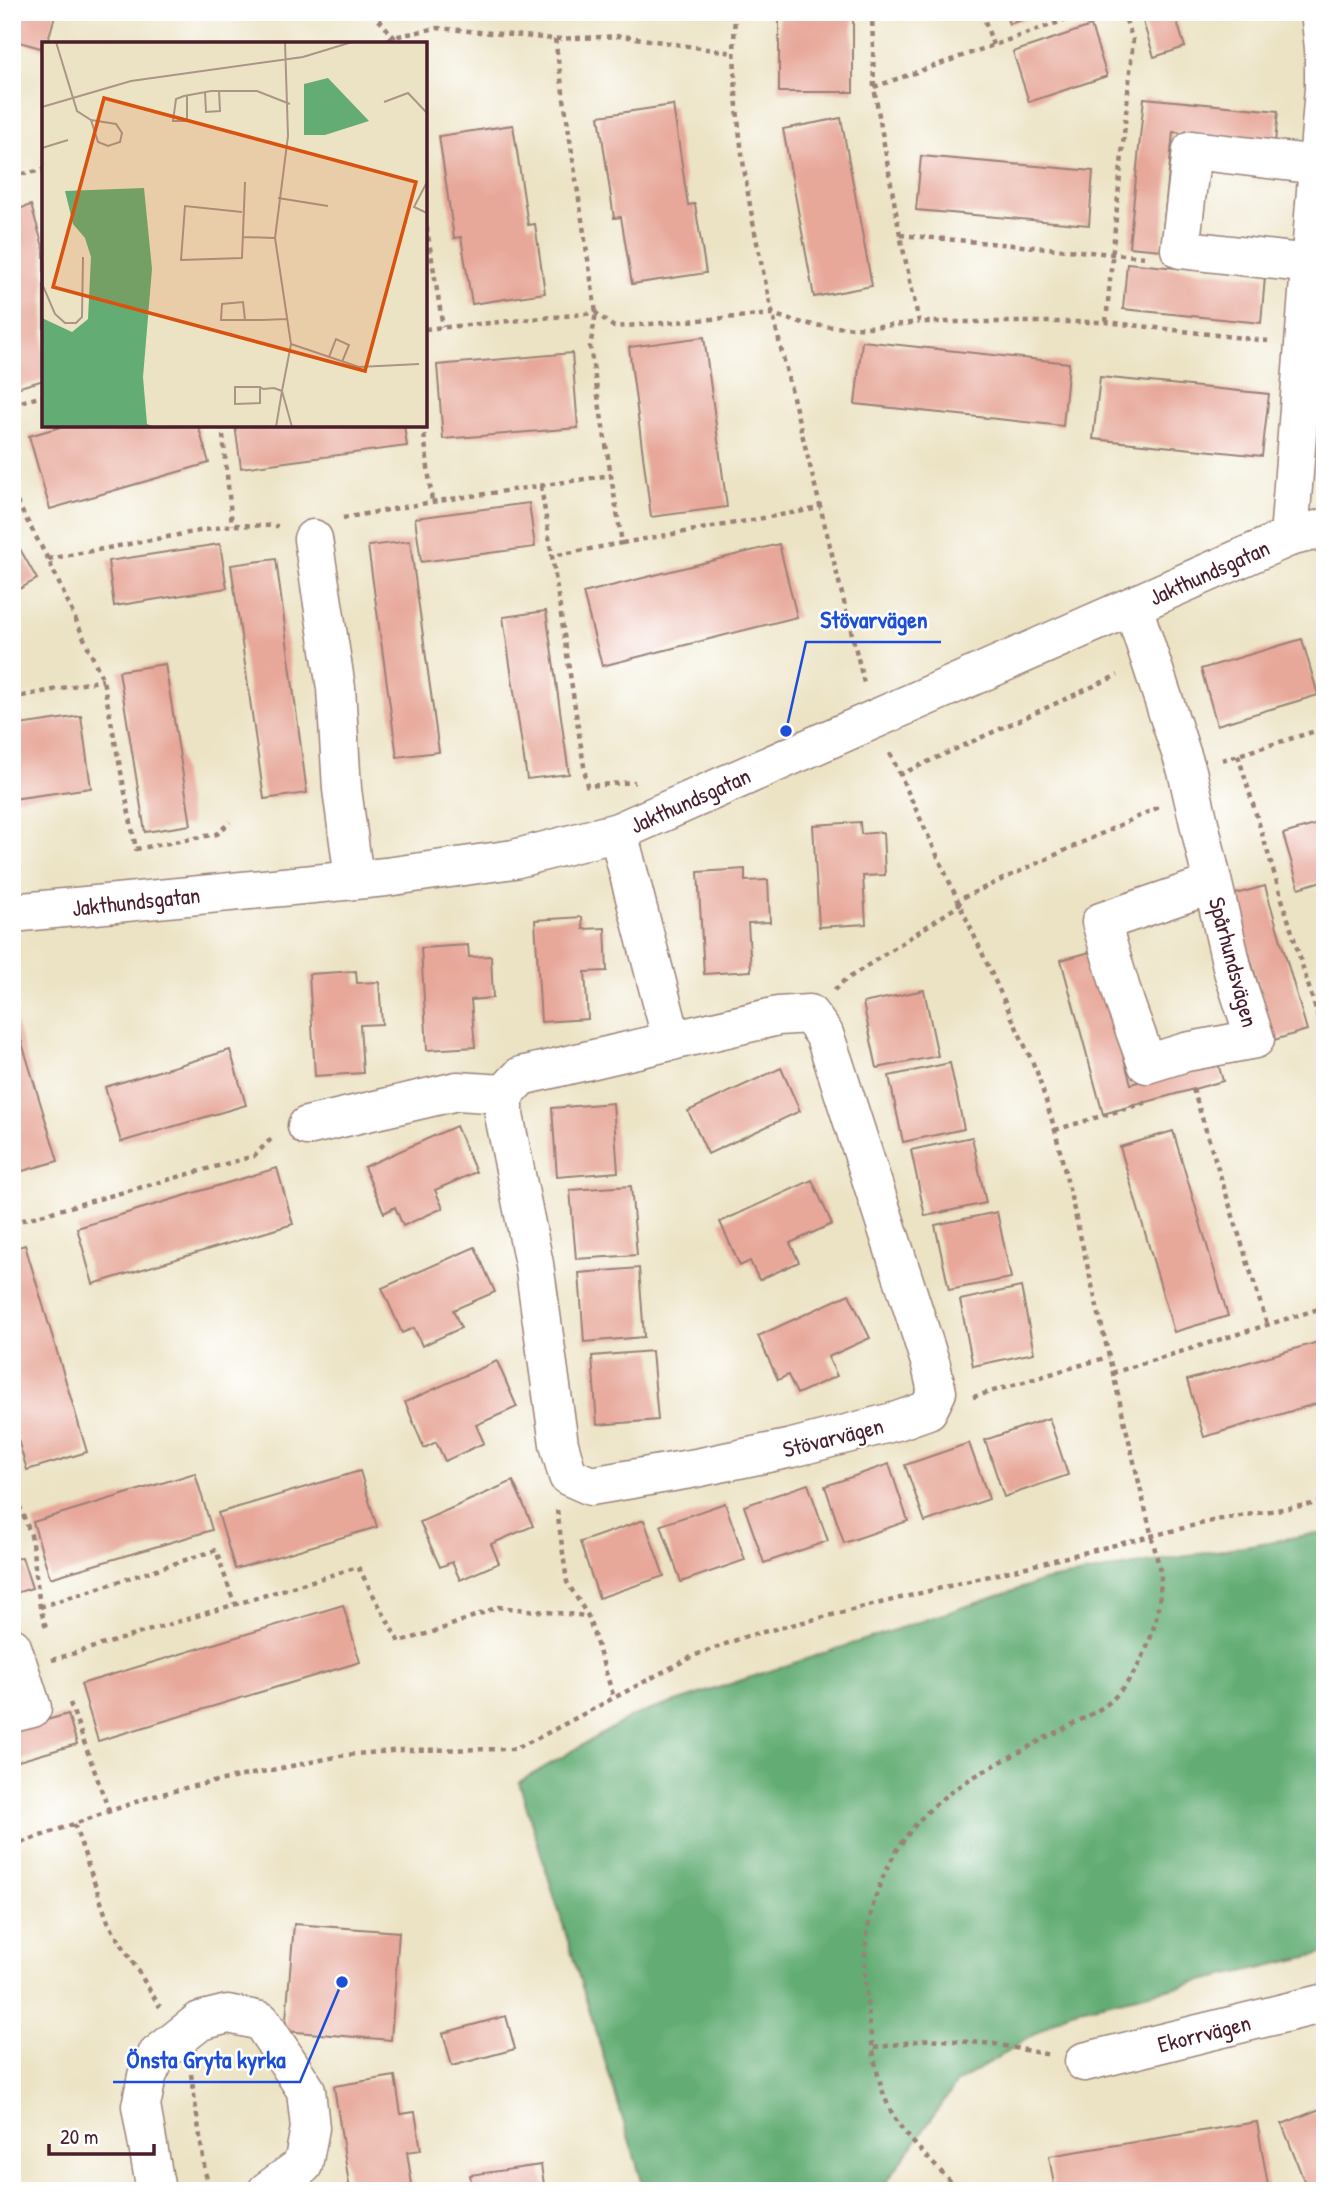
<svg xmlns="http://www.w3.org/2000/svg" width="1337" height="2203" viewBox="0 0 1337 2203" font-family="'Patrick Hand',sans-serif">
	<style>
		.forest { fill: #63ad75; stroke: #566650; stroke-width: 2 }
		.building { fill: #e7a799 }
		.lines { fill: none; stroke-linecap: round; stroke-linejoin: round }
		.minor-casing { stroke: #9b8178; stroke-width: 41 }
		.path { stroke: #9b8178; stroke-width: 4.5; stroke-dasharray: 5 5; stroke-linecap: butt }
		.minor { stroke: #fff; stroke-width: 38 }
		.labels { text-anchor: middle; dominant-baseline: central; stroke-width: 5; stroke-linejoin: round; paint-order: stroke }
		.street-label { font-size: 23px; fill: #4a1f2b; stroke: #fff }
		.inset-road { fill: none; stroke: #ab9587; stroke-width: 2 }
		.view { fill: #d8530f; fill-opacity: 0.15; stroke: #d8530f; stroke-width: 3.5 }
		.inset-edge { fill: none; stroke: #4a1f2b; stroke-width: 3.5 }
		.leader { fill: none; stroke: #1d4ed8; stroke-width: 2.5 }
		.callout-dot { fill: #1d4ed8; stroke: #fff; stroke-width: 2.5 }
		.callout-label { font-size: 24px; text-anchor: middle; font-weight: bold; fill: #1d4ed8; stroke: #fff; stroke-width: 5; stroke-linejoin: round; paint-order: stroke }
	</style>
	<rect width="100%" height="100%" fill="#fff"/>
	<filter id="ink" filterUnits="userSpaceOnUse"><feTurbulence type="fractalNoise" baseFrequency=".0143" numOctaves="2"/><feDisplacementMap in="SourceGraphic" scale="14" xChannelSelector="R" yChannelSelector="G"/><feConvolveMatrix kernelMatrix="1 2 1 2 8 2 1 2 1" color-interpolation-filters="sRGB"/></filter>
	<filter id="wash" filterUnits="userSpaceOnUse"><feTurbulence type="fractalNoise" baseFrequency=".00686" numOctaves="4" result="noise"/><feDisplacementMap in="SourceGraphic" scale="28" xChannelSelector="R" yChannelSelector="G"/><feGaussianBlur stdDeviation="1.57" result="paint"/><feColorMatrix in="noise" values="0 0 0 0 0 0 0 0 0 0 0 0 0 0 0 0 0 1.4 0 .05"/><feComposite in="paint" operator="in"/></filter>
	<g filter="url(#wash)">
		<rect width="100%" height="100%" fill="#ece3c4"/>
		<path class="forest" d="M1325,1532V1953L1071,2011L957,2083L886,2183L872,2191H645L519,1782L633,1716L1043,1581Z"/>
		<g id="blocks">
			<g class="building">
				<path d="M12,12H56L47,44H44V49L12,40Z"/>
				<rect x="779" y="12" width="74" height="80"/>
				<path d="M1005,12H1044V13L1009,24Z"/>
				<path d="M1140,12H1174L1185,47L1154,57Z"/>
				<path d="M1091,26L1107,76L1029,102L1013,52Z"/>
				<path d="M1144,98L1278,111L1275,143L1173,132L1161,250L1129,247Z"/>
				<path d="M673,105L688,205L695,204L706,273L632,284L621,217L614,218L599,116Z"/>
				<path d="M841,118L872,286L814,297L783,129Z"/>
				<path d="M513,125L528,225L535,224L545,293L472,304L461,237L454,238L439,136Z"/>
				<path d="M921,156L1093,171L1089,225L916,210Z"/>
				<path d="M31,205L44,250V380L13,389L12,211Z"/>
				<path d="M1127,263L1265,277L1261,323L1123,309Z"/>
				<path d="M704,337L727,507L651,517L629,347Z"/>
				<path d="M862,341L1069,363L1063,426L855,404Z"/>
				<path d="M572,353L578,428L443,439L437,365Z"/>
				<path d="M1100,377L1269,394L1262,456L1093,439Z"/>
				<path d="M67,425H198L209,463L50,509L29,436Z"/>
				<path d="M235,425H404L407,446L241,468Z"/>
				<path d="M529,503L535,547L421,562L415,518Z"/>
				<path d="M12,535L37,579L12,593Z"/>
				<path d="M410,541L439,752L397,757L368,546Z"/>
				<path d="M220,544L227,588L114,606L108,561Z"/>
				<path d="M779,544L797,617L602,666L583,593Z"/>
				<path d="M276,559L307,793L264,799L231,565Z"/>
				<path d="M546,611L569,774L527,779L503,617Z"/>
				<path d="M1302,639L1318,695L1217,725L1201,669Z"/>
				<path d="M165,664L191,825L145,832L119,671Z"/>
				<path d="M81,716L91,788L12,799V726Z"/>
				<path d="M860,822L861,834L883,832L885,875L863,876L866,924L819,927L813,825Z"/>
				<path d="M1325,822V880L1299,888L1283,834Z"/>
				<path d="M745,869V881L768,880L770,922L748,923L751,971L704,974L698,872Z"/>
				<path d="M1265,886L1307,1030L1274,1040L1232,895Z"/>
				<path d="M582,917L583,929L605,928L607,971L585,972L588,1019L541,1022L535,920Z"/>
				<path d="M468,945L469,957L491,956L493,998L471,1000L475,1047L427,1050L421,948Z"/>
				<path d="M1094,951L1131,1084L1217,1060L1223,1081L1103,1114L1061,960Z"/>
				<path d="M356,971L357,983L379,982L382,1024L360,1025L363,1073L315,1076L309,974Z"/>
				<path d="M924,990L938,1056L877,1068L863,1003Z"/>
				<path d="M15,1020L58,1161L12,1174V1021Z"/>
				<path d="M230,1050L246,1105L121,1142L105,1087Z"/>
				<path d="M950,1063L964,1129L903,1142L889,1076Z"/>
				<path d="M781,1068L800,1111L708,1154L688,1111Z"/>
				<path d="M613,1103L618,1172L557,1177L552,1108Z"/>
				<path d="M456,1126L476,1172L435,1190L443,1208L403,1226L395,1207L384,1213L364,1167Z"/>
				<path d="M1173,1131L1228,1316L1174,1332L1120,1147Z"/>
				<path d="M972,1137L986,1203L925,1216L911,1150Z"/>
				<path d="M277,1168L293,1224L93,1284L77,1228Z"/>
				<path d="M812,1180L832,1224L790,1243L799,1262L759,1280L750,1261L740,1266L720,1222Z"/>
				<path d="M631,1186L637,1255L576,1259L570,1190Z"/>
				<path d="M997,1212L1011,1278L949,1290L935,1225Z"/>
				<path d="M25,1245L87,1452L27,1470L12,1419V1249Z"/>
				<path d="M475,1247L495,1292L453,1310L461,1328L422,1346L414,1328L402,1333L382,1288Z"/>
				<path d="M639,1268L644,1337L584,1342L579,1273Z"/>
				<path d="M1021,1287L1034,1353L973,1366L960,1300Z"/>
				<path d="M849,1294L870,1338L828,1357L837,1376L797,1394L788,1375L778,1380L758,1336Z"/>
				<path d="M1325,1340V1401L1204,1437L1187,1380Z"/>
				<path d="M652,1351L658,1420L597,1425L592,1356Z"/>
				<path d="M497,1361L517,1407L476,1425L484,1443L445,1461L436,1442L424,1448L405,1402Z"/>
				<path d="M1049,1418L1068,1475L1004,1497L985,1440Z"/>
				<path d="M969,1443L989,1499L925,1522L905,1465Z"/>
				<path d="M889,1464L908,1521L844,1543L825,1486Z"/>
				<path d="M360,1471L377,1527L235,1569L218,1513Z"/>
				<path d="M195,1473L212,1530L50,1578L33,1522Z"/>
				<path d="M513,1481L533,1526L491,1544L499,1563L460,1580L452,1562L440,1567L420,1522Z"/>
				<path d="M808,1484L828,1541L764,1563L744,1506Z"/>
				<path d="M725,1503L745,1560L681,1582L661,1525Z"/>
				<path d="M644,1520L664,1576L599,1598L580,1542Z"/>
				<path d="M22,1557L32,1588L12,1594V1560Z"/>
				<path d="M343,1605L360,1662L98,1741L81,1684Z"/>
				<path d="M68,1714L77,1744L12,1763V1730Z"/>
				<path d="M294,1924L399,1932L391,2040L285,2031Z"/>
				<path d="M506,2016L515,2049L452,2066L443,2033Z"/>
				<path d="M395,2076L401,2114L415,2112L421,2150L407,2152L413,2191H350L334,2086Z"/>
				<path d="M1325,2107V2187L1308,2191L1282,2124Z"/>
				<path d="M1257,2122L1269,2191H1055L1049,2156Z"/>
				<path d="M541,2165L545,2191H473L470,2175Z"/>
			</g>
		</g>
	</g>
	<g filter="url(#ink)">
		<use href="#blocks" fill-opacity="0" stroke="#9b8178" stroke-width="2"/>
		<g class="lines">
			<g class="minor-casing">
				<g id="minor">
					<path d="M1310,264L1180,249L1192,150L1319,165"/>
					<path d="M1289,537L1324,88V48L1320,12"/>
					<path d="M313,539L336,688L342,789L354,879"/>
					<path d="M1133,607L1187,771L1233,971L1255,1039L1186,1052L1147,1064L1125,1003L1101,922L1213,884"/>
					<path d="M618,832L672,1041"/>
					<path d="M12,913L386,877L514,859L618,832L1289,537L1325,528"/>
					<path d="M307,1126L457,1091L504,1094L521,1076L778,1016L809,1014L824,1034L834,1063L931,1365L937,1392L928,1410L897,1421L792,1448L696,1468L591,1486L568,1476L559,1444L534,1264L504,1115V1094"/>
					<path d="M12,1647L32,1708L12,1713"/>
					<path d="M1084,2062L1325,2003"/>
					<path d="M156,2191L141,2106L147,2076L157,2055L200,2021L228,2014L261,2021L306,2090L310,2128L303,2165L267,2191"/>
				</g>
			</g>
			<g class="path">
				<path d="M372,12L394,37L395,44"/>
				<path d="M735,12C729,137 761,269 791,389C815,487 840,585 864,683"/>
				<path d="M872,12L874,87L900,235L919,322H1106L1268,341"/>
				<path d="M982,12L993,45"/>
				<path d="M555,39L596,313L590,347L622,543L552,556L587,786L635,782"/>
				<path d="M379,44L394,37L437,28L555,39L623,36L733,53"/>
				<path d="M874,87L1088,12"/>
				<path d="M12,176L44,170"/>
				<path d="M425,217L443,327"/>
				<path d="M900,235L1146,257"/>
				<path d="M1106,322L1133,40L1123,12"/>
				<path d="M425,329L596,313L614,327L773,314C821,333 869,328 919,322"/>
				<path d="M12,404L44,396"/>
				<path d="M222,425L232,525"/>
				<path d="M423,425L432,502"/>
				<path d="M541,486L552,556"/>
				<path d="M12,493L48,559L103,680L136,849L217,834L230,822"/>
				<path d="M343,518L432,502L611,475"/>
				<path d="M622,543L820,508"/>
				<path d="M48,559L232,525L278,526"/>
				<path d="M12,698L103,680"/>
				<path d="M890,753L1037,1072L1055,1130L1161,1575C1160,1622 1146,1666 1112,1700C1100,1712 1060,1730 1043,1739C1014,1756 982,1770 955,1789C889,1835 858,1912 866,1992C870,2031 874,2081 893,2115C905,2138 941,2170 959,2191"/>
				<path d="M1238,755L1325,1040"/>
				<path d="M1222,760L1325,728"/>
				<path d="M899,775L1118,675"/>
				<path d="M834,990L844,981L958,906L962,898L1159,807"/>
				<path d="M1193,1089L1267,1324"/>
				<path d="M1055,1130L1148,1102"/>
				<path d="M12,1223L254,1156L274,1136"/>
				<path d="M1112,1373L1325,1307"/>
				<path d="M973,1397L1108,1357"/>
				<path d="M12,1487L31,1535L40,1607L46,1628"/>
				<path d="M557,1510L567,1582L588,1616L614,1698"/>
				<path d="M40,1607L216,1550L234,1603"/>
				<path d="M52,1660L358,1567L399,1642L436,1631L498,1607L588,1616"/>
				<path d="M70,1703L109,1811"/>
				<path d="M74,1824L108,1922L160,2007"/>
				<path d="M12,1846L147,1798L189,1787L345,1755L403,1750L514,1749L540,1737L693,1656L747,1636L1216,1520L1325,1502"/>
				<path d="M874,2048L930,2039L995,2044L1050,2055"/>
				<path d="M191,2074L205,2172L211,2191"/>
			</g>
			<use href="#minor" class="minor"/>
		</g>
	</g>
	<g class="labels">
		<g class="street-label">
			<text transform="translate(1209 572) rotate(-24)">Jakthundsgatan</text>
			<text transform="translate(690 800) rotate(-24)">Jakthundsgatan</text>
			<text transform="translate(136 901) rotate(-6)">Jakthundsgatan</text>
			<text transform="translate(1234 962) rotate(75)">Spårhundsvägen</text>
			<text transform="translate(833 1437) rotate(-14)">Stövarvägen</text>
			<text transform="translate(1204 2033) rotate(-14)">Ekorrvägen</text>
		</g>
	</g>
	<g transform="translate(42 42)">
		<rect width="385" height="385" fill="#ece3c4"/>
		<path d="M286,36L327,79L283,93H262V42ZM102,146L110,227L101,335L105,382L113,385H0V276L30,290L46,277L49,215L43,196L31,182L23,149Z" fill="#63ad75"/>
		<path class="inset-road" d="M14,0L35,69L49,78L74,82L80,91L78,100L66,104L56,100L49,78M187,0H209M243,0L246,94L233,196L249,302L240,349L250,385M163,50L164,70L178,69L177,48M145,53V79H131L134,57L142,54L169,49H215L248,62M342,60L366,51L385,71M0,65L89,39L261,15L310,0M0,106L26,98M385,140L372,165L385,171M236,156L286,164M200,170L143,164L139,218L200,216L203,140M0,188L1,244L13,272L23,281H34L40,275L41,215M201,195L233,196M203,278L201,260L180,262L179,278H220L245,277M249,302L317,325L377,322M287,315L294,297L307,303L300,320M218,345V361L193,362V345H218L221,347L232,346L240,349L234,385"/>
		<path class="view" d="M62,56L374,140L323,329L11,245Z"/>
		<rect width="385" height="385" class="inset-edge"/>
	</g>
	<path class="leader" d="M786 731L806 642H941M342 1982L300 2082H113"/>
	<g class="callout-dot">
		<circle cx="786" cy="731" r="7"/>
		<circle cx="342" cy="1982" r="7"/>
	</g>
	<g class="callout-label">
		<text x="874" y="628">Stövarvägen</text>
		<text x="206" y="2068">Önsta Gryta kyrka</text>
	</g>
	<rect width="1337" height="2203" fill="none" stroke="#fff" stroke-width="42"/>
	<path d="M49 2144v10h105v-10" fill="none" stroke="#4a1f2b" stroke-width="3.5"/>
	<text x="60" y="2144" font-size="21" fill="#4a1f2b" stroke="#ffffff" stroke-width="5" paint-order="stroke">20 m</text>
</svg>
